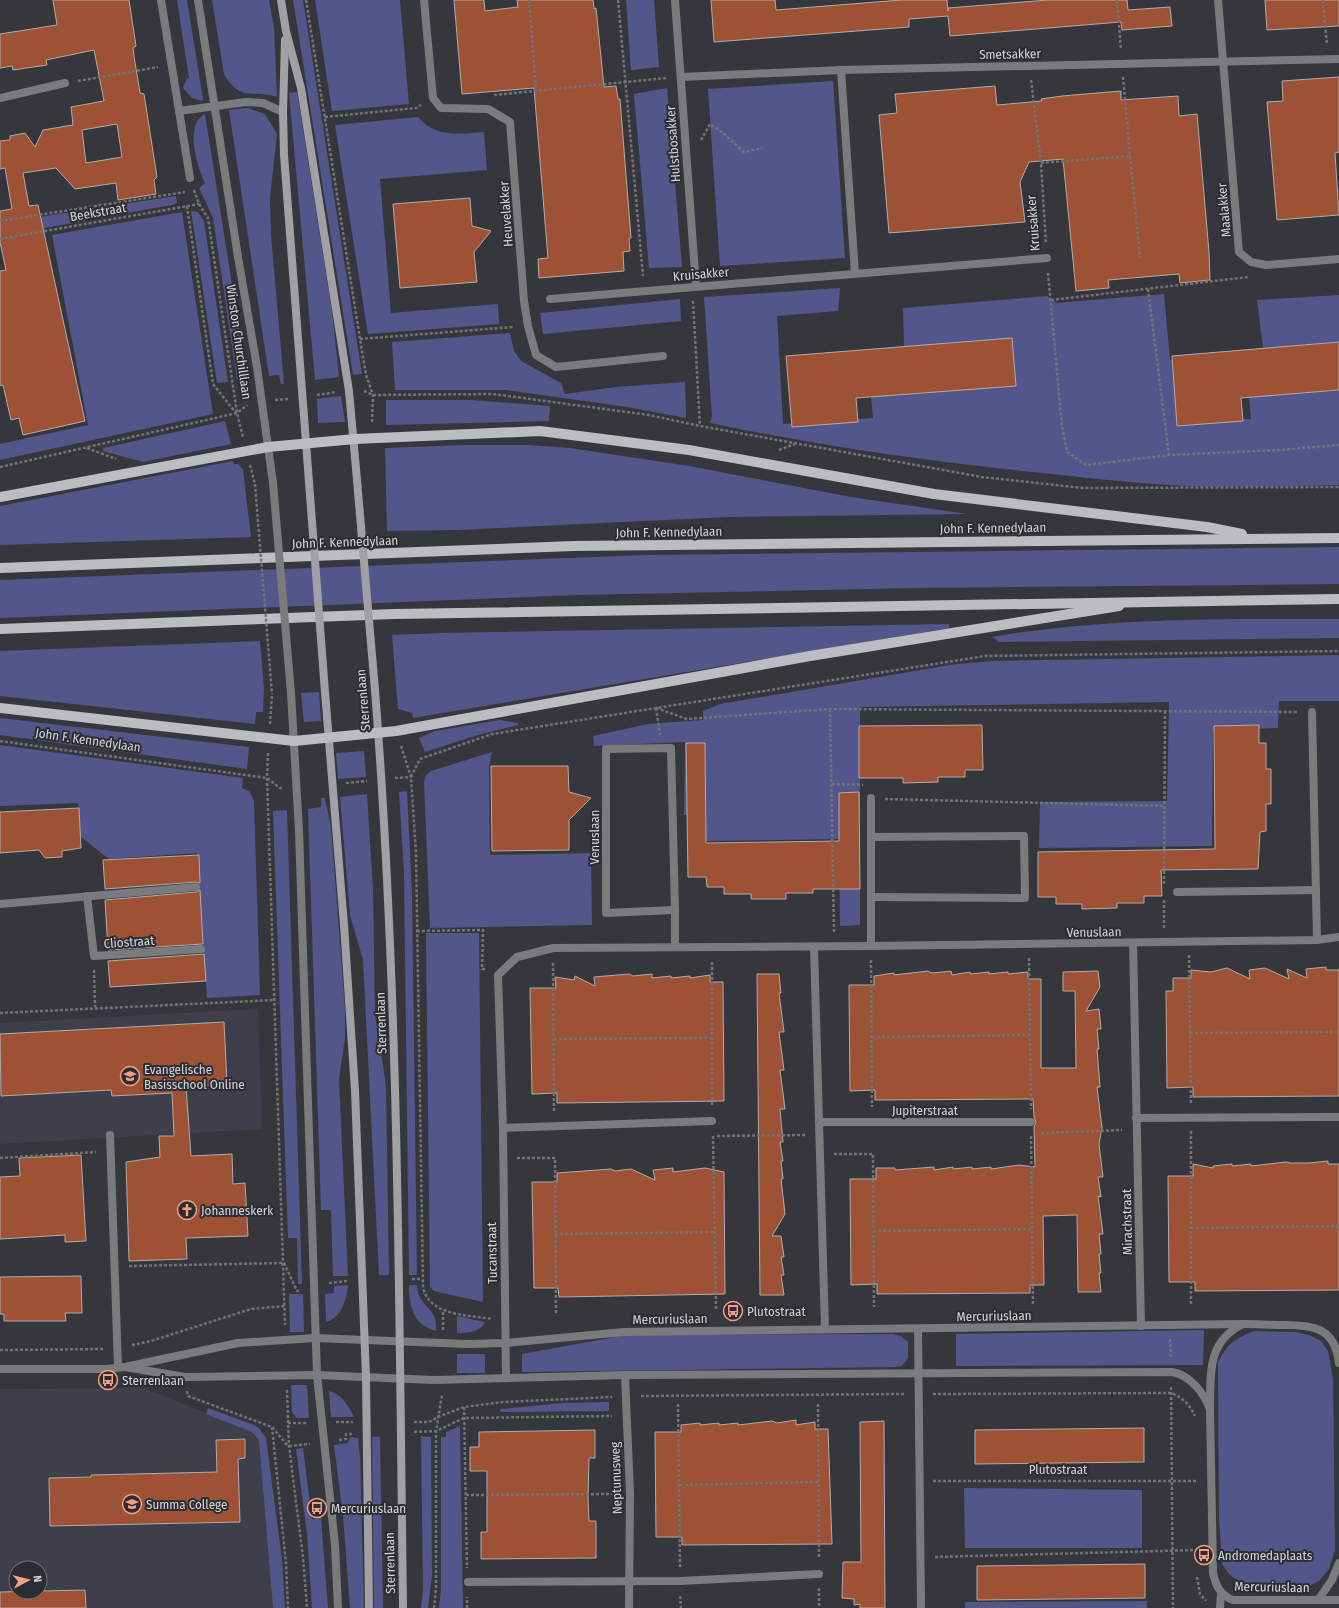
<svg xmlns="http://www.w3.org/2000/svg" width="1339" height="1608" viewBox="0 0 1339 1608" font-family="'Fira Sans Condensed',sans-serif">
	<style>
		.built { fill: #3d3f4a; fill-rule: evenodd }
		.green { fill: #52568b }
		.building { fill: #9d5236; stroke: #b3aca9; fill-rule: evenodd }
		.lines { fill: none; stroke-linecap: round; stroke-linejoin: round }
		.path { stroke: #727277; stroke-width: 2.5; stroke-dasharray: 3 2; stroke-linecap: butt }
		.service { stroke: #7a7b7d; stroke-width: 8 }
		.minor { stroke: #7a7b7d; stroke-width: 8 }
		.tertiary { stroke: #7a7b7d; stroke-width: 8 }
		.secondary { stroke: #a0a0a5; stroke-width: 8 }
		.primary { stroke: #bcbdc3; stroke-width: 10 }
		.path-bridge { stroke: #727277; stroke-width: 2.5; stroke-dasharray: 3 2; stroke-linecap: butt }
		.service-bridge { stroke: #7a7b7d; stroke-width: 8 }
		.secondary-bridge { stroke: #a0a0a5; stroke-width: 8 }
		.labels { text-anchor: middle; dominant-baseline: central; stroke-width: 4; stroke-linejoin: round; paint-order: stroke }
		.street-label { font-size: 13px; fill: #d5d5d9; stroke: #2c2d32 }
		.poi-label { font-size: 13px; fill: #d5d5d9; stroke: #2c2d32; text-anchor: start }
	</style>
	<rect width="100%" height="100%" fill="#36373c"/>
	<g class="built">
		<path d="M258,1009L262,1129L0,1144V1023Z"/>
		<path d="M144,1388L252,1432L259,1440L273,1608H0V1389ZM16,1568H40V1592H16Z"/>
	</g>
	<g class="green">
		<path d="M177,0H187L203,99L202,101L192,98L183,88L187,78H189Z"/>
		<path d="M212,0H269L274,28L277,97C254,89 240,103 224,74Z"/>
		<path d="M293,0H303L362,374L353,375Z"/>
		<path d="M315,0H400L409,104L332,111Z"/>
		<path d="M626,0H654L659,67L631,70Z"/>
		<path d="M833,81L845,258L720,266L708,89Z"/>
		<path d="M667,88L682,267L649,268L634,94Z"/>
		<path d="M297,92L332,311L339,377L315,380L289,93Z"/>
		<path d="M247,108L265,114L277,134L270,198L271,235L284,384H281L279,375L269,376L229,110Z"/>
		<path d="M205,114L247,379L237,380L213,218L199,188L205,183C197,167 184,124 205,114Z"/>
		<path d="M418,117C435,138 461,134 484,132L487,170L380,179L391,313L498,304L499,324L368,334L335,125Z"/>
		<path d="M176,196L177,203L172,205L0,236V223Z"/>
		<path d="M191,211L198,212L204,221L228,382L217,383Z"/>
		<path d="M182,212L213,414L0,460V444L88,425L52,235Z"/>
		<path d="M840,288L838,311L777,316L783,424L873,418L871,396L904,347L903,308L1047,296L1057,303L1164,294L1170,360L1190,359L1197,419H1251L1249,395L1339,391V485C1282,486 1224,488 1167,485C1126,482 1084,478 1043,473C931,462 820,446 710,423L712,416L704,297Z"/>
		<path d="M1339,295V342L1263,348L1257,300Z"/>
		<path d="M680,299L681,321L543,334L540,313Z"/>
		<path d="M510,333L514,351L521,361L561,383L565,394L616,387L685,382L686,418L627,407L507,390H395L392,342Z"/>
		<path d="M341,396L345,422L318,423L317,399Z"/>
		<path d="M386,400H471L550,406L549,421L386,425Z"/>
		<path d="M225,421L231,444L143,462L103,451V448Z"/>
		<path d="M466,445H529L570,448L689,466L851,497L967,514L728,517L457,530L387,531L385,448Z"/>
		<path d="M233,461L234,464H238L243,470L251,537L0,545V506Z"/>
		<path d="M1339,547V584L915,588L577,595L0,618V580L647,555Z"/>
		<path d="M1339,619V638L999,642L992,637C1106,617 1223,619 1339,619Z"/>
		<path d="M949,624V628L413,718L412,713L398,709L392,635L439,633Z"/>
		<path d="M260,641L264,689L263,712H256L255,724L0,696V651Z"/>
		<path d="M1339,655V701H1279L1278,728L1213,730L1212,846L1039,848L1040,802L1167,801L1169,702L860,707V925L840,926L839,839L706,841V816L684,815L685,742L594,746L593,736L648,724L703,720V711L720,704L956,664L994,661Z"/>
		<path d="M319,692L321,721L304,722L301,693Z"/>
		<path d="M0,718L249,747L247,769L0,735Z"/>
		<path d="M500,720L518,723V725L481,734L425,752L419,738L435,731Z"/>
		<path d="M0,745L243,778L242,788L250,792L254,801L260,995L207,998L197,853L109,859L81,837L78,803L0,806Z"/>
		<path d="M364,751L366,777L338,779L336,753Z"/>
		<path d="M492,752L489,767L490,855L591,853L592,925L430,928L424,782L426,775L431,771Z"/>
		<path d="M407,791L412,894L417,1275H409L404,873L399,792Z"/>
		<path d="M367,794L373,889L375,1015L386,1085L389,1275H379L363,960L350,915L340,797Z"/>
		<path d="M321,798H325L331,827L345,1009V1038L339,1079L348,1276H333L331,1210H321L308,809L321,807Z"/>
		<path d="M287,810L302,1284H298L297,1238H288L273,811Z"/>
		<path d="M426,933H479L483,1302L434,1291L430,1287Z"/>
		<path d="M348,1285C347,1299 341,1318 326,1322L325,1294L334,1293V1286Z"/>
		<path d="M409,1285H417C418,1309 438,1305 436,1331C413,1325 409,1306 409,1285Z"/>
		<path d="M289,1294H303L304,1332H290Z"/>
		<path d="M457,1316L484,1322L485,1323C478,1333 468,1333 457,1333Z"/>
		<path d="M1204,1330L1203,1365L956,1366V1334Z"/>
		<path d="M1254,1331L1296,1332L1309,1335L1321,1341L1328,1351L1333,1379L1335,1550L1329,1569L1319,1581L1303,1589L1262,1591L1243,1585L1229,1574L1222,1564L1219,1518L1218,1362C1229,1342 1233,1340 1254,1331Z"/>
		<path d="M893,1334L901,1336L908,1342V1358L902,1366L894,1367L522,1372V1354L626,1335Z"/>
		<rect x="457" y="1354" width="28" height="19"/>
		<path d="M291,1385H307L309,1418H297L292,1413Z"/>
		<path d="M329,1391C342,1395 348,1405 354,1417H331Z"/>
		<path d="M609,1402V1411L501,1412L500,1410L501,1409L564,1403Z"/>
		<path d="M208,1408L254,1425L259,1428L266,1438L282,1559L285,1608H273L259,1440L252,1432L206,1414Z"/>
		<path d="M460,1426L463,1608H439L441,1589V1437H446V1432Z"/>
		<path d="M421,1436L431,1437L432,1575L428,1608H421L423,1589Z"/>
		<path d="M350,1437L358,1438L360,1457L364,1608H350L343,1516L334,1445L348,1443Z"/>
		<path d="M372,1437H380L383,1608H374Z"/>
		<path d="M303,1448L312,1519L321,1518L328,1608H312L307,1534L296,1449Z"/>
		<path d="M964,1488L1142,1490V1548H965Z"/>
		<path d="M1147,1601V1608H965V1602Z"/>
	</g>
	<g class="building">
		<path d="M53,0H129L136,46L133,48L134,56L140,93L144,94L157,177L154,180L156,194L118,200L116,183L75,189L56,168L23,173L29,206L38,205L85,421L23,435L19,418L11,420L3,385L0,386V271L6,270L0,242V211L12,209L5,168L0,169V141L10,140V136L25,133L35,147L43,130L73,125L71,107L104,101L94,50L46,60L47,65L13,70L12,66L0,68V34L57,25ZM117,124L122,157L86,163L82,130Z"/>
		<path d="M454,0H484L485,11L518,7L517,0H593L594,9L596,8L604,87L616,86L618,99H620L631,238L629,239L630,251L623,252L624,271L539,278L538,259L548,258L534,88L462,94Z"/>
		<path d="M711,0H775L776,10L901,0H947L948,11V8L1048,0H1127L1128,10L1170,7L1172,26L1122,30L1121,22L950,36L948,16L909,19V27L714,42Z"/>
		<path d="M1265,0H1339V26L1267,30Z"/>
		<path d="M1339,77V152L1335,153L1339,215L1277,220L1267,102L1283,101L1282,81Z"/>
		<path d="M995,86L997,105L1042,101L1041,99L1062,96L1121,91V100L1178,96L1179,116L1197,114L1209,252L1210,280L1180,283L1179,274L1108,280L1109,288L1076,291L1063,159L1029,162L1020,182L1025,222L889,233L879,115L897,113L895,94Z"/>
		<path d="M470,198L472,226L491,231L474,252L477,282L400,288L393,204Z"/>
		<path d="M1012,338L1016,386L856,398L858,422L792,427L786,356Z"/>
		<path d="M1339,342V390L1241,398L1243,421L1177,426L1172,356Z"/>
		<path d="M982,725L983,770H965V777H938V782L903,783V778H859V726Z"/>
		<path d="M1259,725V743H1266V769H1271V804H1266V831L1260,832L1258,869L1161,870L1162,896H1144V903H1117V908L1082,909V904H1056V897H1038V852L1215,849L1214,726Z"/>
		<path d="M686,743H705L706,843L839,841V793L859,792L860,889H813V893H786V899H751V894H724V887H707L706,877H688Z"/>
		<path d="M491,766H568L569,792L591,798L569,820V850L492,851Z"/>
		<path d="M79,808L81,848L62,851V857L45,858L39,850L0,853V812Z"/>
		<path d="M199,855L200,883L196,882L105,889L103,860Z"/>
		<path d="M200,890L203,944L108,950L105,900L196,892Z"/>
		<path d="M204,954L206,981L110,987L108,961Z"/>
		<path d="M1326,967V970H1339V1096L1193,1097V1087L1167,1088L1166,991H1173V978H1191V970L1211,972L1227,968L1250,979L1249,970L1265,968L1289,979L1287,969L1307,978L1306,969Z"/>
		<path d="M928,971L932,973L951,971L952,975L970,972V974L989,972V974L1008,972V974L1028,972V979H1041V1068H1076L1075,991H1063V972L1098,971L1100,987L1086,1011L1099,1009L1101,1029H1097L1099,1049H1097L1100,1087H1097L1102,1128L1099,1144L1103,1177H1098L1101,1197L1098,1196L1103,1234H1099L1101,1254H1099L1101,1273H1099L1101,1292H1078L1077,1215L1043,1216L1044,1285H1030V1293L877,1294V1284L851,1285L850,1179H876V1168H895V1170L934,1167V1170L953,1167V1169L972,1167V1169L991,1167V1169L1019,1165L1035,1167L1034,1127L1036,1122L1034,1117L1033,1099L875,1100V1090L850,1091L849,985H874V976L894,973V975Z"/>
		<path d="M629,974L633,976L652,974V978L671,976V978L690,976V978L710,975V982H723L724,1101L557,1103V1093L532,1094L530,988H556L555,977L574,980L575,976L595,986L594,977Z"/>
		<path d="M757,974H779L781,993H779L784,1032H779L784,1070H780L785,1109H780L783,1142H780L783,1161H781L783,1179H781L785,1214L772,1236H781L784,1257H781L784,1275H781L784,1295H760Z"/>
		<path d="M224,1022L227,1084L186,1086L191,1156L232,1154L233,1184L245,1183L248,1236L186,1238L187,1259L129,1261L126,1162L160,1157L159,1136H174L172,1093L112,1096L111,1090L1,1096L0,1034Z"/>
		<path d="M81,1155L86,1241L65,1242V1235L0,1239V1177L20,1176L19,1158Z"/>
		<path d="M1328,1161V1164H1339V1290L1195,1291V1282H1169L1168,1176H1193V1164L1213,1168V1166L1232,1164V1166L1251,1164V1166L1286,1162L1290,1163H1309Z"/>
		<path d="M673,1168V1172L705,1168L724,1172L725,1294L559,1297L558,1288H534L532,1182H557V1173L611,1169L615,1171L631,1169L655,1180L653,1170Z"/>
		<path d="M81,1276L82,1313H65L66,1321H4V1314H0V1277Z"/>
		<path d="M796,1420V1425L815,1422V1429H828L832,1544L682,1545V1537H656L655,1432H681V1425L700,1423V1425L719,1423V1425L738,1423V1425L772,1421L777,1423Z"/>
		<path d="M884,1421L885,1608H860V1604L854,1605V1599L842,1598L843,1562H861L860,1422Z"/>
		<path d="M1144,1428V1462L975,1464V1430Z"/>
		<path d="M595,1430V1458H589L588,1499L589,1521H596V1558L481,1559V1532H487V1471H470V1447H479V1432Z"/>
		<path d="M245,1439V1458L238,1459L240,1522L50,1526L49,1478L91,1477V1475L217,1472L216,1440Z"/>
		<path d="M1145,1564V1598L977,1600V1566Z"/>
		<path d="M85,1590L86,1608H0V1592Z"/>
	</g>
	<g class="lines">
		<g class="path">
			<path d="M306,0L360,339L366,375L373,395L372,423"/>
			<path d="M529,0L536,91"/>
			<path d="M618,0L643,276"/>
			<path d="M1117,0L1121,50"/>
			<path d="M1323,0L1327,45"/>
			<path d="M1123,77L1130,156"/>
			<path d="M1031,80L1041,163L1046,244"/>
			<path d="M78,81L158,67"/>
			<path d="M494,95L666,78"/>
			<path d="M325,117L416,108L421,105"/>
			<path d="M701,140L710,124L724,134L744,152L762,148"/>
			<path d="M1041,163L1130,156L1140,258"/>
			<path d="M194,190L199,204L208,218L237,413L243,437"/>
			<path d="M187,206L213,384L236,413"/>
			<path d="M0,221L185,192"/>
			<path d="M0,239L199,204"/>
			<path d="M1048,273L1062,427L1067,452L1086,465L1169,455L1279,450L1339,445"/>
			<path d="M1148,289L1169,455"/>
			<path d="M1051,300L1248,277"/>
			<path d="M693,301L700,426"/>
			<path d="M360,339L513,327"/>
			<path d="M364,391L373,395L493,394L649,415L700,426L982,477L1083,488L1339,487"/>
			<path d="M317,395L336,392"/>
			<path d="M275,400L288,399"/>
			<path d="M87,448L116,459"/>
			<path d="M779,450L795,444"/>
			<path d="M250,465L255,484"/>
			<path d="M0,467L237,413L247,405"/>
			<path d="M656,708L687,719L830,709L1297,712"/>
			<path d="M656,708L660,735"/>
			<path d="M830,709L834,932"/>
			<path d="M270,724L272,694"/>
			<path d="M0,741L267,778L280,788H283"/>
			<path d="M401,746L411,777L416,853L423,1288C430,1316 468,1315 492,1319"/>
			<path d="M268,753L267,778L285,1325"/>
			<path d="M411,777L420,759L492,734L985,656L1339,651"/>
			<path d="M395,778L411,777"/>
			<path d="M346,783L367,781"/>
			<path d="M832,784L863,785"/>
			<path d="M885,799L1165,806"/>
			<path d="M1164,884L1165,710"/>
			<path d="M1164,928V899"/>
			<path d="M417,931L483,930L482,969H486"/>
			<path d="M1189,955L1191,1104"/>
			<path d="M1029,958L1031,1109"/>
			<path d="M871,960L872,1107"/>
			<path d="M712,962V1107"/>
			<path d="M553,963L554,1112"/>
			<path d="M94,970L95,1007"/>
			<path d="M0,1013L275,1000"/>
			<path d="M1190,1033L1339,1032"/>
			<path d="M872,1037L1029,1035"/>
			<path d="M554,1039L712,1038"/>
			<path d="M1191,1131V1304"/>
			<path d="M1041,1133L1122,1130"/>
			<path d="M713,1136L716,1309"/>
			<path d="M717,1136L806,1135"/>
			<path d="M1031,1136L1033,1305"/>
			<path d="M834,1154H873L874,1307"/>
			<path d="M0,1158L96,1152"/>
			<path d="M517,1158H555L556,1313"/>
			<path d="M1191,1228L1339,1226"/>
			<path d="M873,1231L1032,1229"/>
			<path d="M555,1234L714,1232"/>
			<path d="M129,1266L284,1263L297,1291L299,1290"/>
			<path d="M412,1279H422"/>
			<path d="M329,1283L347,1281"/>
			<path d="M443,1330V1310"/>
			<path d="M1170,1339L1171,1358"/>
			<path d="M132,1345L151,1341L251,1309L284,1306"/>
			<path d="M0,1350L104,1349"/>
			<path d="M1171,1387L1173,1608"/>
			<path d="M287,1390L289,1446L303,1557L307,1608"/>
			<path d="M187,1391L188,1396L272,1427L288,1446"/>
			<path d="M933,1394L1171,1393C1182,1397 1190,1405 1195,1416"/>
			<path d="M641,1396L904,1394"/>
			<path d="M678,1404L680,1567"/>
			<path d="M818,1404L819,1559"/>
			<path d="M464,1407L467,1568"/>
			<path d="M336,1422H353"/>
			<path d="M414,1422H429L440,1416L464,1407L503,1402L612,1397"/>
			<path d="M288,1423H307"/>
			<path d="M272,1427L286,1563L288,1608"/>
			<path d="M414,1432L436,1431L464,1418L612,1416"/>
			<path d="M339,1440L346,1439V1434H353"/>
			<path d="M289,1446L310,1444"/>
			<path d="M933,1481H1196"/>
			<path d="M680,1485L819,1482"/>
			<path d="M466,1495L615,1494"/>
			<path d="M935,1557L1197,1550"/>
			<path d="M1197,1577L1200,1594L1206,1601"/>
			<path d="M819,1588V1608"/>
			<path d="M680,1596L681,1608"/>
			<path d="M434,1608L436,1588V1431L442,1395"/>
			<path d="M467,1608V1597"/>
		</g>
		<g class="service">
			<path d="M198,0L238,257L257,367L273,483"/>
			<path d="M291,693L299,831L317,1375L335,1545L338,1608"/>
			<path d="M1312,712L1317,940"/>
			<path d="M671,748L675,910L606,913V749Z"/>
			<path d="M871,798V946"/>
			<path d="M871,837L1024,836L1025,898L871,897"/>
			<path d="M1177,892L1316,890"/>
			<path d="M87,896L94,956L201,949"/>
			<path d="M0,904L196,887"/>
			<path d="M675,910V947"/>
			<path d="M110,1135L118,1367"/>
		</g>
		<g class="minor">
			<path d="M161,0L190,178"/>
			<path d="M424,0L433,98L441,108L488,109L510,122L524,301L528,326L536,355L556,367L663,356"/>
			<path d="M675,0L696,286"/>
			<path d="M1218,0L1239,252L1251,262L1266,265L1339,259"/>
			<path d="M841,70L855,273"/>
			<path d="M681,77L841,70L1339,59"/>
			<path d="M0,98L65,83"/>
			<path d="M179,111L246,102L263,103L283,112"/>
			<path d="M550,299L1047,258"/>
			<path d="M1133,943L1141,1326"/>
			<path d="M814,947L825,1329"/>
			<path d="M1136,1118L1339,1117"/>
			<path d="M819,1122H1031"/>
			<path d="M503,1128L712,1121"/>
			<path d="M918,1329L921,1608"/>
			<path d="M625,1375L630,1493L629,1608"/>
			<path d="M506,1378L503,1128L498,975L517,957L553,948L871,946L1317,940L1339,937"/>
			<path d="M1210,1409C1211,1375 1206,1342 1243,1324"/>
			<path d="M468,1582L680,1581L819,1574"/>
			<path d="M1318,1600L1332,1580L1339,1563"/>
			<path d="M1220,1608L1221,1593"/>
		</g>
		<g class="tertiary">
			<path d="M125,1367L185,1377L317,1375L434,1380L625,1375L1172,1372C1190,1375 1204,1393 1210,1409L1213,1573C1216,1586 1220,1595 1233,1600H1339"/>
			<path d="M0,1369H106L125,1367L238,1343L315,1338L467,1344L505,1343L624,1332L1243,1324C1256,1324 1270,1325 1284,1325C1314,1325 1335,1328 1339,1363"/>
		</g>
		<g class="secondary">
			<path d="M281,0L286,31L301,88L349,391L357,480"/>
			<path d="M285,40L283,112L284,155L309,482"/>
			<path d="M375,690C399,996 399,1302 403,1608"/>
			<path d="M325,692L344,925L355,1091L366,1377L369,1608"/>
		</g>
		<g class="primary">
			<path d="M0,497L268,447L355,439L540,431L689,450L934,494L1207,527L1242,534"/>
			<path d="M0,568L573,546L1339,538"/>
			<path d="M0,629L394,614L1339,599"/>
			<path d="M0,708L294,741L396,731L810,656L1119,606"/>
		</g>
		<path class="path-bridge" d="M255,484L272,694"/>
		<path class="service-bridge" d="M273,483L291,693"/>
		<g class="secondary-bridge">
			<path d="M357,480L375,690"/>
			<path d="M309,482L325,692"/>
		</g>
	</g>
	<defs>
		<g id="school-ring" transform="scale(1)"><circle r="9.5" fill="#2c2d32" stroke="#f3a082" stroke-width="1.5"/><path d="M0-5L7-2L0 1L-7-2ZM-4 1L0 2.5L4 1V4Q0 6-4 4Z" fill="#f3a082"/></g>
		<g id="church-ring" transform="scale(1)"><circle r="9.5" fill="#2c2d32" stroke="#f3a082" stroke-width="1.5"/><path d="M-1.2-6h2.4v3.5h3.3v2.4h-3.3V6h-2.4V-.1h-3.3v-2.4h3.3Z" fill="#f3a082"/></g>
		<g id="bus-ring" transform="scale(1)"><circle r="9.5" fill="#2c2d32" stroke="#f3a082" stroke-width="1.5"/><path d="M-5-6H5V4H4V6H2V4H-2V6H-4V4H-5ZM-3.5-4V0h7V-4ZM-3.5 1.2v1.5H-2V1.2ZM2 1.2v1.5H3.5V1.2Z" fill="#f3a082"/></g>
	</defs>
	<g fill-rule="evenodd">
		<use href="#school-ring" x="130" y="1076"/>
		<use href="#church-ring" x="187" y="1210"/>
		<use href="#bus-ring" x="733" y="1311"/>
		<use href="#bus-ring" x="108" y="1380"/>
		<use href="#school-ring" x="132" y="1504"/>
		<use href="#bus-ring" x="317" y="1508"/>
		<use href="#bus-ring" x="1204" y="1555"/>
	</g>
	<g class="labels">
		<g class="street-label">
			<text transform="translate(1010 54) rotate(-1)">Smetsakker</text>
			<text transform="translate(673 144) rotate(-94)">Hulstbosakker</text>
			<text transform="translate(1224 210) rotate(-95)">Maalakker</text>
			<text transform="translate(98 212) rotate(-10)">Beekstraat</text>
			<text transform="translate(506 214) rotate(-94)">Heuvelakker</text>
			<text transform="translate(1033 223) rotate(-94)">Kruisakker</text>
			<text transform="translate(701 274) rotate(-5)">Kruisakker</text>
			<text transform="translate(239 342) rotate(82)">Winston Churchilllaan</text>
			<text transform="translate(993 528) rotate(-1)">John F. Kennedylaan</text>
			<text transform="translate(669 532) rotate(-1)">John F. Kennedylaan</text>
			<text transform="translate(345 542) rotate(-2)">John F. Kennedylaan</text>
			<text transform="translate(363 700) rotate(-95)">Sterrenlaan</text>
			<text transform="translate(88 740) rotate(8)">John F. Kennedylaan</text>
			<text transform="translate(594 837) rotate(-90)">Venuslaan</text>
			<text transform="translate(1094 932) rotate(-1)">Venuslaan</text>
			<text transform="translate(129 942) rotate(-4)">Cliostraat</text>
			<text transform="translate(381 1023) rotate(-92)">Sterrenlaan</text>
			<text x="925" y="1110">Jupiterstraat</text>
			<text transform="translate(1127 1222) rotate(-91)">Mirachstraat</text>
			<text transform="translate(492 1253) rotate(-91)">Tucanstraat</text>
			<text transform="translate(994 1316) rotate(-1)">Mercuriuslaan</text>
			<text transform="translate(670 1319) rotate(-1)">Mercuriuslaan</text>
			<text x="1058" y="1469">Plutostraat</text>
			<text transform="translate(616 1478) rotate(-92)">Neptunusweg</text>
			<text transform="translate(390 1563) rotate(-91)">Sterrenlaan</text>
			<text transform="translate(1272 1587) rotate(1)">Mercuriuslaan</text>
		</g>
		<g class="poi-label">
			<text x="144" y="1069">Evangelische<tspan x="144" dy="15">Basisschool Online</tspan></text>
			<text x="201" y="1210">Johanneskerk</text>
			<text x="747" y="1311">Plutostraat</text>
			<text x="122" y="1380">Sterrenlaan</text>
			<text x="146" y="1504">Summa College</text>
			<text x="331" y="1508">Mercuriuslaan</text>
			<text x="1218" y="1555">Andromedaplaats</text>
		</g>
	</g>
	<g transform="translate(28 1580) rotate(83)"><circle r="19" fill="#2c2d32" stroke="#707075"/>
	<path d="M0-3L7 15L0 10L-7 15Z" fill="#f3a082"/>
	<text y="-6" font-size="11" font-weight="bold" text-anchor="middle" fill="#d5d5d9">N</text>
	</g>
</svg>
